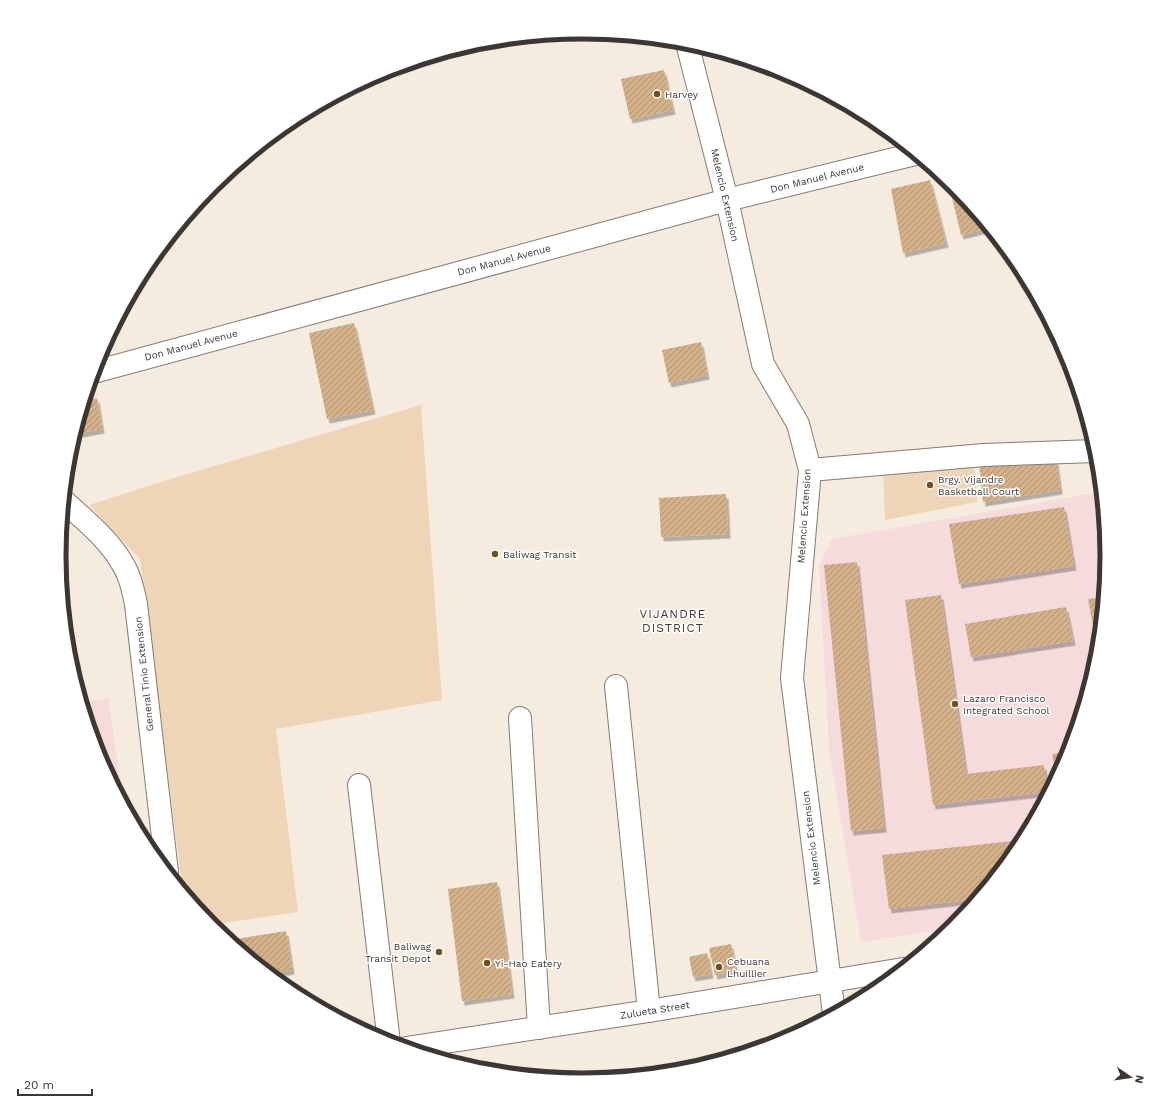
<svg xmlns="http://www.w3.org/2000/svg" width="1166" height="1113" viewBox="0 0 1166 1113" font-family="'Work Sans',sans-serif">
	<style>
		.commercial { fill: #f6dbda }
		.education { fill: #f6dbdc }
		.green { fill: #eed5b8 }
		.building { fill: url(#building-hatch); filter: url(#shadow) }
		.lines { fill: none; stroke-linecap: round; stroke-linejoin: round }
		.minor-casing { stroke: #867c71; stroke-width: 24 }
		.major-casing { stroke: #867c71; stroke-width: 24 }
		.minor { stroke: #fff; stroke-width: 22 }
		.major { stroke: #fff; stroke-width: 22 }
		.poi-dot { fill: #6b5223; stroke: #fff; stroke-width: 1.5 }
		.labels { text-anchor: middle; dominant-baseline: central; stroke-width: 3; stroke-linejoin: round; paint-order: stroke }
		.poi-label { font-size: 10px; fill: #3c3733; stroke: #fff; text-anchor: start }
		.street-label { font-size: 10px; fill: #3c3733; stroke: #fff }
		.quarter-label { font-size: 12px; letter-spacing: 1px; fill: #3c3733; stroke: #fff }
		.rim { fill: none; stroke: #3c3733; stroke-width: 5 }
	</style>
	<defs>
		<pattern id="building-hatch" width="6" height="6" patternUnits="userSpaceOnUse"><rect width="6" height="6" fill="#d4b188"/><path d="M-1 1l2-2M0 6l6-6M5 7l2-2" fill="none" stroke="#ad9170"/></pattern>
		<filter id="shadow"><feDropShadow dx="2.5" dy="4.5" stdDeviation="0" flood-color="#0004"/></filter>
	</defs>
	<rect width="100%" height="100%" fill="#f5ebde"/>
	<path class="commercial" d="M108,698L124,805L98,757L82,703Z"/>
	<path class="education" d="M1101,492L1107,557L1097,659L1067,757L1019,848L954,928L861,942L829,749L819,566L832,539Z"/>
	<g class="green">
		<path d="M421,405L442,700L276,729L298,912L210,925L183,892L140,559L89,505L164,481Z"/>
		<path d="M974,465L977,502L885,520L883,468Z"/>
	</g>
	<g class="building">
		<path d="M664,70L673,110L630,119L621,79Z"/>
		<path d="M930,180L946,243L903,253L891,189Z"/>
		<path d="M948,181L954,186L989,228L961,235Z"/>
		<path d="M354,323L373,410L327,419L309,333Z"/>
		<path d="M701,342L707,375L669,383L662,350Z"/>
		<path d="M97,398L102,429L75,434L85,401Z"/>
		<path d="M1056,460L1060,490L983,502L979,462Z"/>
		<path d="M726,494L728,534L661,537L659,498Z"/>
		<path d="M1064,507L1074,566L959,584L949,524Z"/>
		<path d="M857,562L884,828L851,831L824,565Z"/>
		<path d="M941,595L966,774L1044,765L1047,792L933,805L905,600Z"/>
		<path d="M1104,597L1098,652L1088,599Z"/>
		<path d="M1066,607L1073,641L971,657L965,624Z"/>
		<path d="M1070,751L1067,757L1057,778L1052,754Z"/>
		<path d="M1023,840L1019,848L977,899L889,909L882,855Z"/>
		<path d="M497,882L512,994L462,1001L448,889Z"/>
		<path d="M286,931L292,970L269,974L230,942V940Z"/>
		<path d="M731,944L736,971L715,975L709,948Z"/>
		<path d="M707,953L711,974L693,977L689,957Z"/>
	</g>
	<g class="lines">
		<g class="minor-casing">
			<g id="minor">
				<path d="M687,43L727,200L763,364L798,424L810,470L792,678L834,1014"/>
				<path d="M94,372L727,200L915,154"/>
				<path d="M810,470L984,455L1096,451"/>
				<path d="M64,501C84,520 109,539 122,563C130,575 133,590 136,604L167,872"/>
				<path d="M616,686L649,1011"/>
				<path d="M520,718L539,1028"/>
				<path d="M359,785L389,1043"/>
			</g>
		</g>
		<g class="major-casing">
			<path id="major" d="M406,1048L649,1011L903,969"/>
		</g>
		<use href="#minor" class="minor"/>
		<use href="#major" class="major"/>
	</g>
	<g class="poi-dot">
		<circle cx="657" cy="94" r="4"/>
		<circle cx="930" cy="485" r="4"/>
		<circle cx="495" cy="554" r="4"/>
		<circle cx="955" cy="704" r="4"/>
		<circle cx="439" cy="952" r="4"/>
		<circle cx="487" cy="963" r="4"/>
		<circle cx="719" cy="967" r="4"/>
	</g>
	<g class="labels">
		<g class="poi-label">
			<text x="665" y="94">Harvey</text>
			<text x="938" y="479">Brgy. Vijandre<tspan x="938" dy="12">Basketball Court</tspan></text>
			<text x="503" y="554">Baliwag Transit</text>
			<text x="963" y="698">Lazaro Francisco<tspan x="963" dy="12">Integrated School</tspan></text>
			<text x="431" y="946" text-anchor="end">Baliwag<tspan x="431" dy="12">Transit Depot</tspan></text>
			<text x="727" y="961">Cebuana<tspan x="727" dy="12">Lhuillier</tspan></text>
			<text x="495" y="963">Yi-Hao Eatery</text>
		</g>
		<g class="street-label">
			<text transform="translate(817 178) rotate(-14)">Don Manuel Avenue</text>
			<text transform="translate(725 195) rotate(77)">Melencio Extension</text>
			<text transform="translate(504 260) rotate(-15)">Don Manuel Avenue</text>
			<text transform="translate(191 345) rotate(-15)">Don Manuel Avenue</text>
			<text transform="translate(804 516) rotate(-86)">Melencio Extension</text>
			<text transform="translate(144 674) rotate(-96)">General Tinio Extension</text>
			<text transform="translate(811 838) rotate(-97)">Melencio Extension</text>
			<text transform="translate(655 1010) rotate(-9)">Zulueta Street</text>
		</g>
		<g class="quarter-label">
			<text x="673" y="614">VIJANDRE<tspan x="673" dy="14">DISTRICT</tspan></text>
		</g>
	</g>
	<path d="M0 0H1166V1113H0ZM66 556a517 517 0 1 1 1034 0a517 517 0 1 1-1034 0Z" fill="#fff" fill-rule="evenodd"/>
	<path class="rim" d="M66 556a517 517 0 1 1 1034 0a517 517 0 1 1-1034 0Z"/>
	<g transform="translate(1130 1077) rotate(103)" stroke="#ffffff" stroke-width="3" paint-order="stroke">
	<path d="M0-3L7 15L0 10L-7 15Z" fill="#3c3733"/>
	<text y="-6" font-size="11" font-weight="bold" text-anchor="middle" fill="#3c3733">N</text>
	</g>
	<path d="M18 1089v6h74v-6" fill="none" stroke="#3c3733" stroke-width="2"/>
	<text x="24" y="1089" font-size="12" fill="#3c3733" stroke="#ffffff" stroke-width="3" paint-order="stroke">20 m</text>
</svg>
